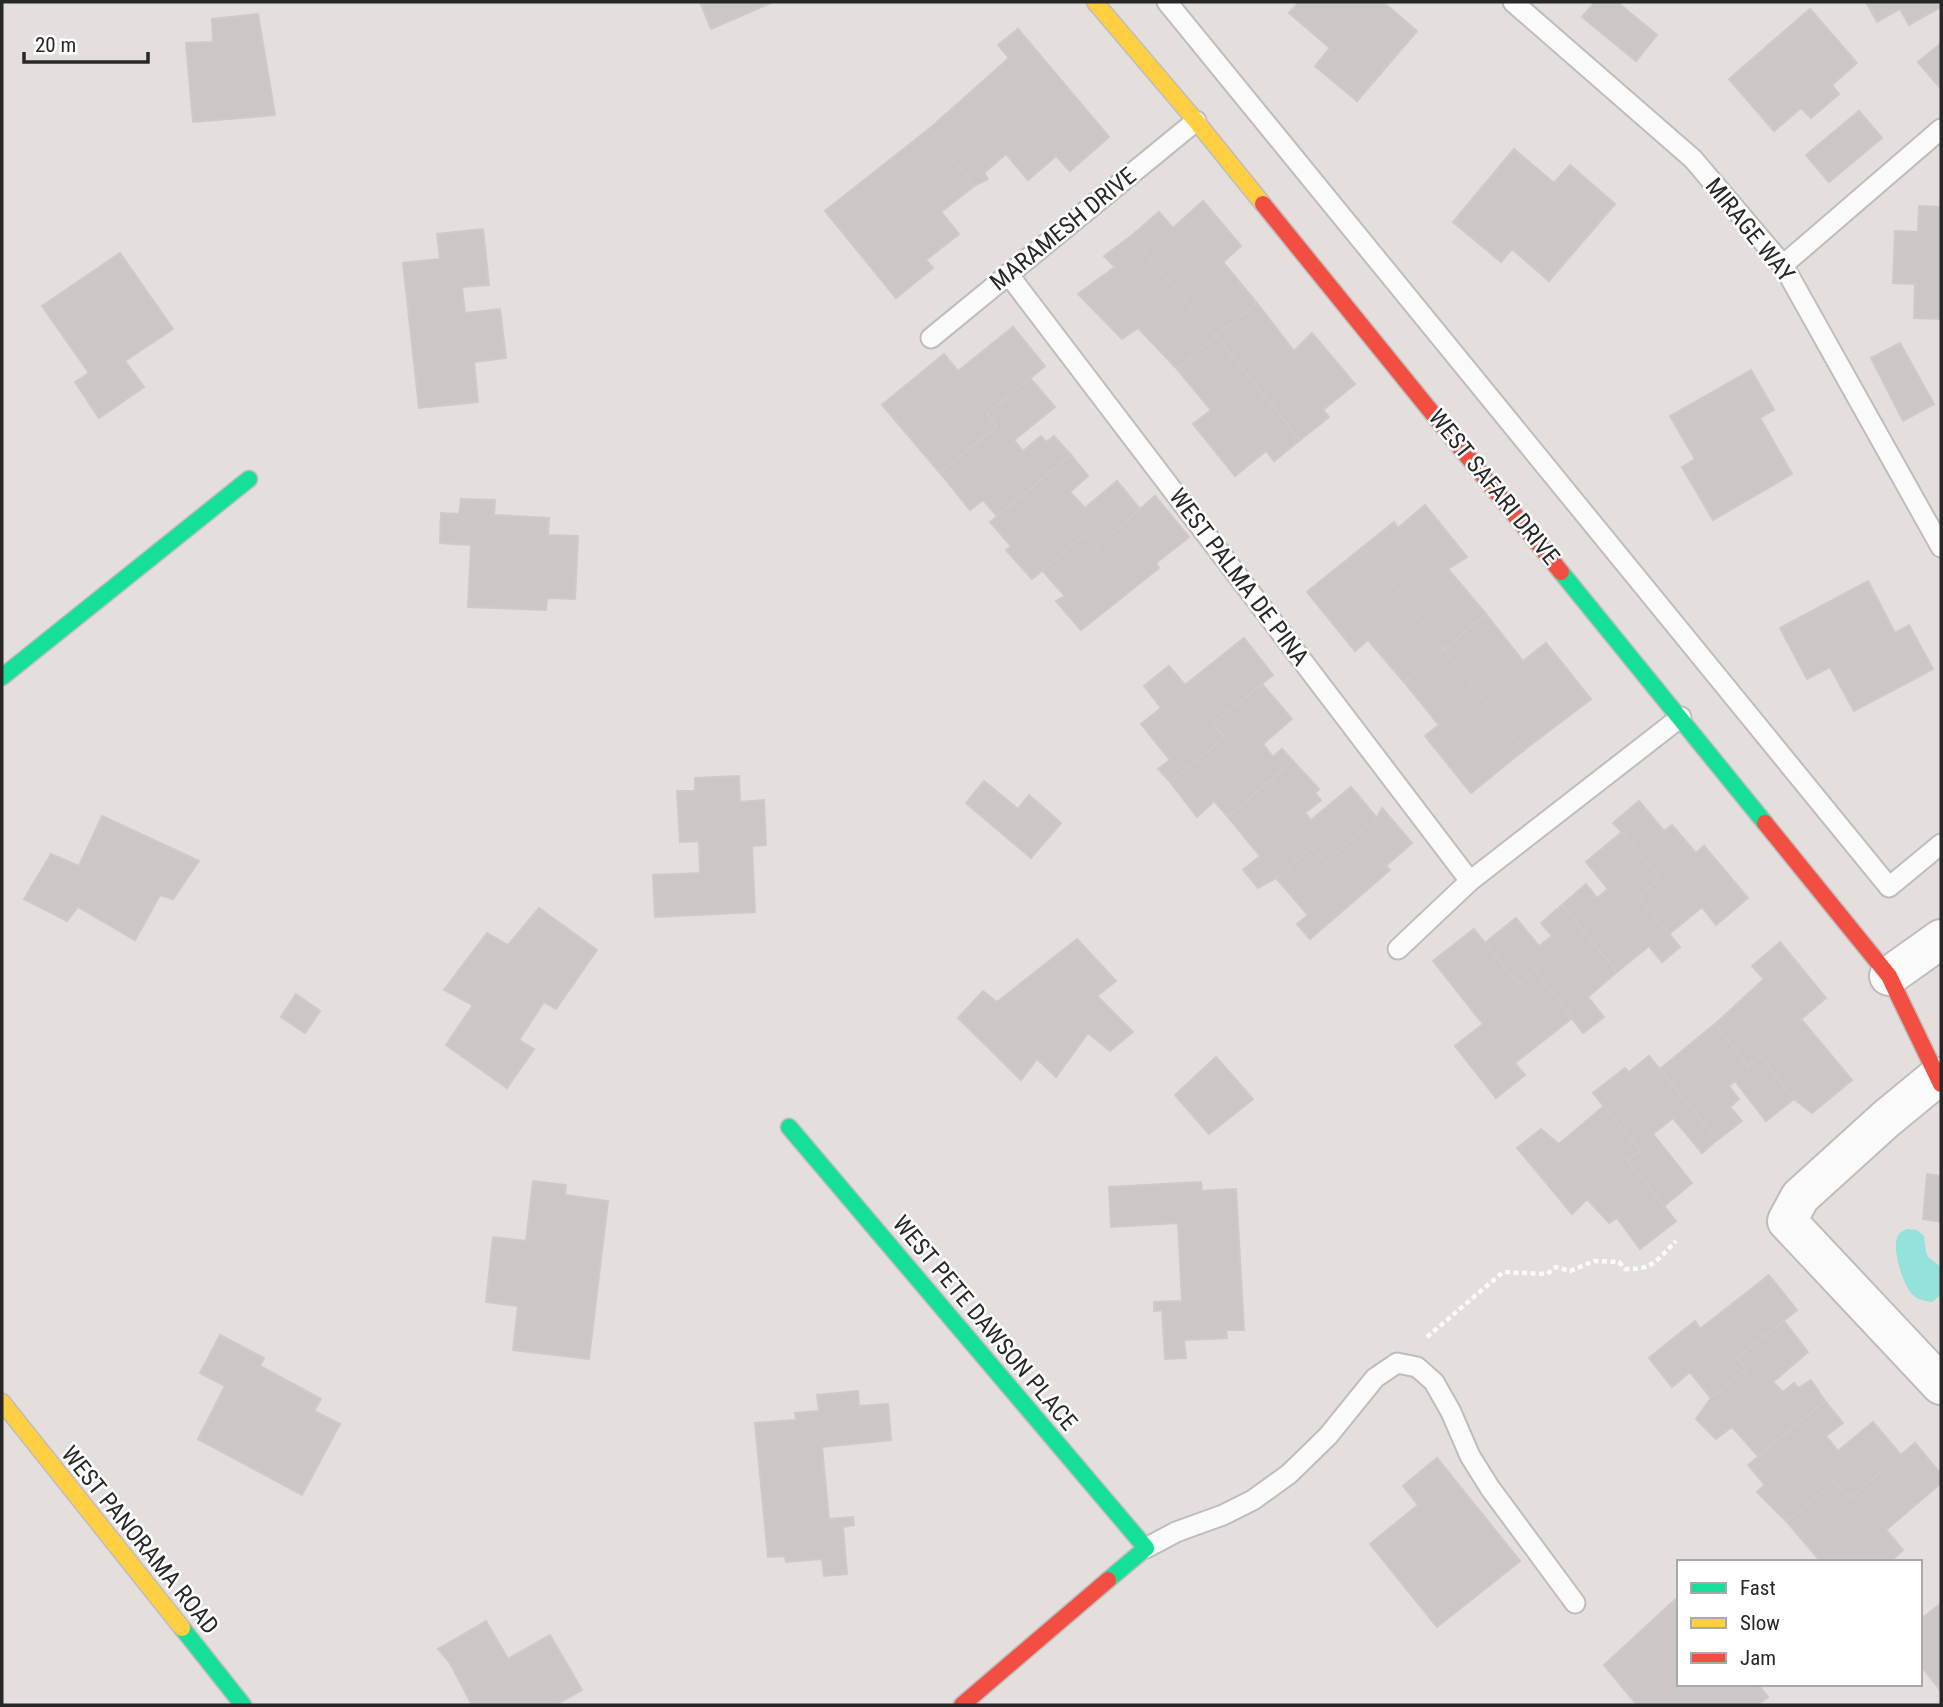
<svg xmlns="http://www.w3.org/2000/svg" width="1943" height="1707" viewBox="0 0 1943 1707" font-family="'Roboto Condensed',sans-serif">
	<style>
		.water { fill: #94e3db }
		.building { fill: #ccc7c5; stroke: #cfcac8; stroke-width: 2 }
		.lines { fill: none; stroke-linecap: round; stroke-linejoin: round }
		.lane-casing { stroke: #bebdbd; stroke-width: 23 }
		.street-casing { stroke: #bebdbd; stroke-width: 42 }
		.fast-casing { stroke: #bebdbd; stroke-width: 19 }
		.slow-casing { stroke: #bebdbd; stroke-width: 19 }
		.jam-casing { stroke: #bebdbd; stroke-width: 19 }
		.path { stroke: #fbfafa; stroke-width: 4.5; stroke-dasharray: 5 3.5; stroke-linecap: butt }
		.lane { stroke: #fbfafa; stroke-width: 19 }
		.street { stroke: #fbfafa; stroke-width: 38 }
		.fast { stroke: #16e098; stroke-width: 16 }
		.slow { stroke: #ffcf43; stroke-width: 16 }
		.jam { stroke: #f24e42; stroke-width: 16 }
		.labels { text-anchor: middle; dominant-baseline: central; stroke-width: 5; stroke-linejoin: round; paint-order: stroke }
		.street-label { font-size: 24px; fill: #272727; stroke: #fff }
	</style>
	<rect width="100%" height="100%" fill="#e4dedc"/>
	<path class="water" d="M1907,1229L1917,1230L1924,1236L1926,1252L1928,1257L1941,1267V1295L1932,1302C1925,1301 1917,1300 1912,1294C1903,1285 1891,1247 1898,1236C1901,1231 1903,1231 1907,1229Z"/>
	<g class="building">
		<path d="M700,2H773L711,29Z"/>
		<path d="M1299,2H1383L1417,31L1357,101L1315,66L1330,48L1289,13Z"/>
		<path d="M1595,2H1617L1657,35L1636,61L1582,17Z"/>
		<path d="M1866,2H1941V7L1909,25L1900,9L1877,22Z"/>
		<path d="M1810,9L1857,63L1832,85L1839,94L1811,118L1801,108L1774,131L1729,79Z"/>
		<path d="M258,14L275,115L193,122L186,43L213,42L212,19Z"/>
		<path d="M1018,29L1109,137L1070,171L1056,156L1028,180L1006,154L984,173L988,179L974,186L929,129L1009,58L998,45Z"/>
		<path d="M1941,43V89L1918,62Z"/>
		<path d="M1859,111L1882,138L1829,182L1806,155Z"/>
		<path d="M929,129L974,186L941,212L959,234L926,260L933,268L896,298L825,211Z"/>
		<path d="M1514,149L1554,183L1570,165L1615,204L1549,281L1512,249L1501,262L1453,222Z"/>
		<path d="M1203,201L1241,246L1223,262L1257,303L1216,336L1131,236L1159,212L1173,228Z"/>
		<path d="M1919,206L1941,207V319L1914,318L1915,284L1893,283L1895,231L1918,232Z"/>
		<path d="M483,229L489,285L462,287L465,313L500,309L506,358L474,362L478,402L419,408L403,263L440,259L437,234Z"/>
		<path d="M1131,236L1216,336L1177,369L1138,328L1122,339L1078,294L1115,267L1104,256Z"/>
		<path d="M120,253L173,329L125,361L144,387L99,418L75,382L89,373L42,306Z"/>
		<path d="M1257,303L1294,351L1312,333L1355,384L1323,410L1329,417L1300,440L1216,336Z"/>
		<path d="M1013,327L1045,366L987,414L997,426L940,473L882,405L944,354L958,371Z"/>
		<path d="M1216,336L1300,440L1274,461L1266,451L1235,476L1193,424L1211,410L1177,369Z"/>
		<path d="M1900,343L1934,404L1903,421L1871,358Z"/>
		<path d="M1751,370L1774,410L1760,418L1792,474L1713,520L1682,467L1695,459L1670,416Z"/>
		<path d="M1030,378L1055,407L1014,440L1023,451L1041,436L1046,442L1054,436L1071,455L997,516L983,500L970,510L940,473L997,426L987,414Z"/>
		<path d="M1071,455L1088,476L1070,492L1085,508L1117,481L1140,509L1095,549L1084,535L1032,579L1006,550L1011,546L990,522Z"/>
		<path d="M1155,496L1189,537L1156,563L1159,568L1081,630L1056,601L1065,596L1042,570L1084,535L1095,549Z"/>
		<path d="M461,499L495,500L494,515L549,518L548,535L578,536L575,599L547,598L546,610L468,607L471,545L440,543L441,513L459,514Z"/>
		<path d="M1425,505L1467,557L1448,569L1486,614L1444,650L1363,547L1394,522L1398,528Z"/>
		<path d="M1363,547L1444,650L1404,682L1368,640L1355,651L1307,592Z"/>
		<path d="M1868,581L1895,633L1909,625L1933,669L1854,711L1830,667L1807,679L1780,628Z"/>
		<path d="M1486,614L1523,661L1546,643L1591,699L1524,750L1444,650Z"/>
		<path d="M1244,638L1273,675L1213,724L1225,737L1170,782L1158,769L1170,760L1141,724L1161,708L1144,686L1169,666L1185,685Z"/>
		<path d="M1444,650L1524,750L1471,793L1425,736L1439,725L1404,682Z"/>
		<path d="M1262,684L1292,719L1263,744L1273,757L1282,749L1293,761L1228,817L1214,801L1197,817L1170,782L1225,737L1213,724Z"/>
		<path d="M1293,761L1319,789L1315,793L1321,800L1305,813L1311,820L1351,787L1377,818L1325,862L1312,847L1276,878L1258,888L1243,870L1260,856L1228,817Z"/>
		<path d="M739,776L740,802L764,800L766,845L752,846L755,912L655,917L653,875L700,873L699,841L680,842L677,791H695V778Z"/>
		<path d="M984,781L1018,809L1029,795L1061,823L1031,858L966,803Z"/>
		<path d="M1639,801L1664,831L1672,825L1696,853L1704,846L1748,898L1716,925L1702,907L1669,934L1638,896L1660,879L1622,832L1613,823Z"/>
		<path d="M1382,808L1412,843L1386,866L1390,870L1310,939L1297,924L1308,915L1276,878L1312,847L1325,862L1377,818Z"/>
		<path d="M102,816L199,861L173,899L160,895L135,940L78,907L67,921L24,899L51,854L79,866Z"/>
		<path d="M1622,832L1660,879L1638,896L1680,947L1662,962L1649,946L1617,972L1562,905L1586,884L1597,898L1608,889L1586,862Z"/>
		<path d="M1562,905L1617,972L1588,997L1604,1017L1583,1033L1535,970L1518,984L1485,943L1516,918L1539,946L1552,936L1541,923Z"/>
		<path d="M539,908L597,950L556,1009L544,1002L519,1040L534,1049L507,1088L446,1045L473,1005L444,990L487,933L508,945Z"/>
		<path d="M1474,929L1518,984L1535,970L1572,1018L1515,1063L1525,1075L1496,1098L1455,1046L1483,1024L1433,961Z"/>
		<path d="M1077,939L1116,981L1097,996L1133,1032L1110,1051L1088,1033L1056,1077L1037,1059L1021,1080L958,1018L983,991L997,1002Z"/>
		<path d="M1780,942L1826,998L1801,1019L1852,1080L1812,1113L1794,1099L1760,1056L1748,1066L1715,1024L1764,979L1752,966Z"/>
		<path d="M296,994L320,1011L305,1033L281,1017Z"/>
		<path d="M1715,1024L1748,1066L1760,1056L1794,1099L1766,1121L1735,1081L1729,1086L1739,1099L1730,1107L1742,1121L1717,1140L1660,1069Z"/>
		<path d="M1649,1056L1717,1140L1702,1153L1673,1118L1653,1134L1692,1183L1664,1206L1627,1160L1640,1151L1593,1093L1625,1068L1629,1072Z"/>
		<path d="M1216,1057L1253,1099L1209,1134L1175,1095Z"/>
		<path d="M1604,1106L1640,1151L1627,1160L1676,1221L1640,1249L1617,1218L1609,1223L1587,1199L1572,1214L1517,1148L1541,1129L1559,1144Z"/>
		<path d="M1927,1174L1941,1176V1222L1923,1219Z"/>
		<path d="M533,1181L566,1185L565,1195L608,1201L589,1359L513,1350L518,1306L486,1302L493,1237L526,1241Z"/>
		<path d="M1201,1182L1202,1191L1236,1189L1244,1330H1226L1227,1338L1184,1340L1186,1358L1165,1359L1162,1310L1154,1311V1302L1182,1301L1178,1223L1111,1227L1109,1187Z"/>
		<path d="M1769,1275L1797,1310L1737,1358L1747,1369L1711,1398L1690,1372L1672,1387L1649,1358L1695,1321L1700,1329Z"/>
		<path d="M1784,1321L1808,1352L1773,1382L1783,1392L1794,1383L1798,1388L1811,1380L1825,1401L1758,1456L1732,1427L1716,1439L1696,1419L1711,1398L1747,1369L1737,1358Z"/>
		<path d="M220,1335L264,1358L260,1366L321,1399L314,1411L340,1424L302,1495L198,1439L225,1386L200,1373Z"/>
		<path d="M858,1391L859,1406L888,1404L891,1440L822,1447L829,1519L853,1517L854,1525L843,1527L847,1574L824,1576L822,1559L786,1562L785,1556L768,1557L755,1423L796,1420L795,1413L819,1411L817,1395Z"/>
		<path d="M1825,1401L1843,1423L1826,1436L1838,1451L1873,1422L1901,1455L1850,1498L1835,1481L1787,1522L1757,1492L1765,1485L1748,1465Z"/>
		<path d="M1915,1443L1941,1474V1483L1886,1530L1903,1550L1890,1562H1821L1787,1522L1835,1481L1850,1498Z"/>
		<path d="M1437,1458L1520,1561L1437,1627L1370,1544L1418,1505L1403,1486Z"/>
		<path d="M1679,1596V1684H1758L1768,1697L1757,1705H1637L1604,1665Z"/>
		<path d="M1941,1603V1691L1920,1665V1620Z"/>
		<path d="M486,1621L508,1659L550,1635L582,1690L555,1705H472L450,1663L438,1649Z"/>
	</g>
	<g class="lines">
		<g class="lane-casing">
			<g id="lane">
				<path d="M1167,2L1889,887L1941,844"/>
				<path d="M1513,2L1693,159L1783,265L1941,547"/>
				<path d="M1783,265L1941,129"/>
				<path d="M1008,274L1470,881"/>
				<path d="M931,338L1196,121"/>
				<path d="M1398,949L1470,881L1681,717"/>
				<path d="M1146,1548L1176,1532L1223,1515L1253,1500L1289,1474L1328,1436L1375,1378L1397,1363L1417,1367L1434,1382L1451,1412L1470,1456L1490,1488L1575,1603"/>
			</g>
		</g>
		<g class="street-casing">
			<g id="street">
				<path d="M1889,976L1941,939"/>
				<path d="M1937,1077L1886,1119L1800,1197L1787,1221L1941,1385"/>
			</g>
		</g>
		<g class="fast-casing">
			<g id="fast">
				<path d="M1561,572L1765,823"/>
				<path d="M2,677L249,479"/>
				<path d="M789,1127L1146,1548L1108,1580"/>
				<path d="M182,1628L243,1705"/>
			</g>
		</g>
		<g class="slow-casing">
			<g id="slow">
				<path d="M1095,2L1196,121L1263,204"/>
				<path d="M2,1402L182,1628"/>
			</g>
		</g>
		<g class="jam-casing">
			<g id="jam">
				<path d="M1263,204L1561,572"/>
				<path d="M1765,823L1889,976L1941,1084"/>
				<path d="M962,1705L1108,1580"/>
			</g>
		</g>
		<path class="path" d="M1427,1337L1503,1272L1547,1274L1556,1267L1570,1271L1594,1261L1619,1262L1625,1269C1653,1270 1657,1260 1676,1241"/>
		<use href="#lane" class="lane"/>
		<use href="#street" class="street"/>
		<use href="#fast" class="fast"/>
		<use href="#slow" class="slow"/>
		<use href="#jam" class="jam"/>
	</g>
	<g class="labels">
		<g class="street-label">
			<text transform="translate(1063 229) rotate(-39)">MARAMESH DRIVE</text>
			<text transform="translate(1750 230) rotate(51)">MIRAGE WAY</text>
			<text transform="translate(1494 487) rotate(51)">WEST SAFARI DRIVE</text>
			<text transform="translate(1239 577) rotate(53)">WEST PALMA DE PINA</text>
			<text transform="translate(985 1323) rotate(50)">WEST PETE DAWSON PLACE</text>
			<text transform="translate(140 1540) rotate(51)">WEST PANORAMA ROAD</text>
		</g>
	</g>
	<rect width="1943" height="1707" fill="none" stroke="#272727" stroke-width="7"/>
	<rect x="1677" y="1560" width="245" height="126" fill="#ffffff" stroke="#a9a9a9" stroke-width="2"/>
	<rect x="1691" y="1583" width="35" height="10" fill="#16e098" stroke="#a9a9a9" stroke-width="2"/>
	<text x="1740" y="1595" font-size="21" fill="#272727">Fast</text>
	<rect x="1691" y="1618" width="35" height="10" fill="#ffcf43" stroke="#a9a9a9" stroke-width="2"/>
	<text x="1740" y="1630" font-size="21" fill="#272727">Slow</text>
	<rect x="1691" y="1653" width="35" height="10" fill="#f24e42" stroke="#a9a9a9" stroke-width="2"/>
	<text x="1740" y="1665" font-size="21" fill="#272727">Jam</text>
	<path d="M24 52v10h124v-10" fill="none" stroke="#272727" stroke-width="3.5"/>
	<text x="35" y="52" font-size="21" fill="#272727" stroke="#ffffff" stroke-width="5" paint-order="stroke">20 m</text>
</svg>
